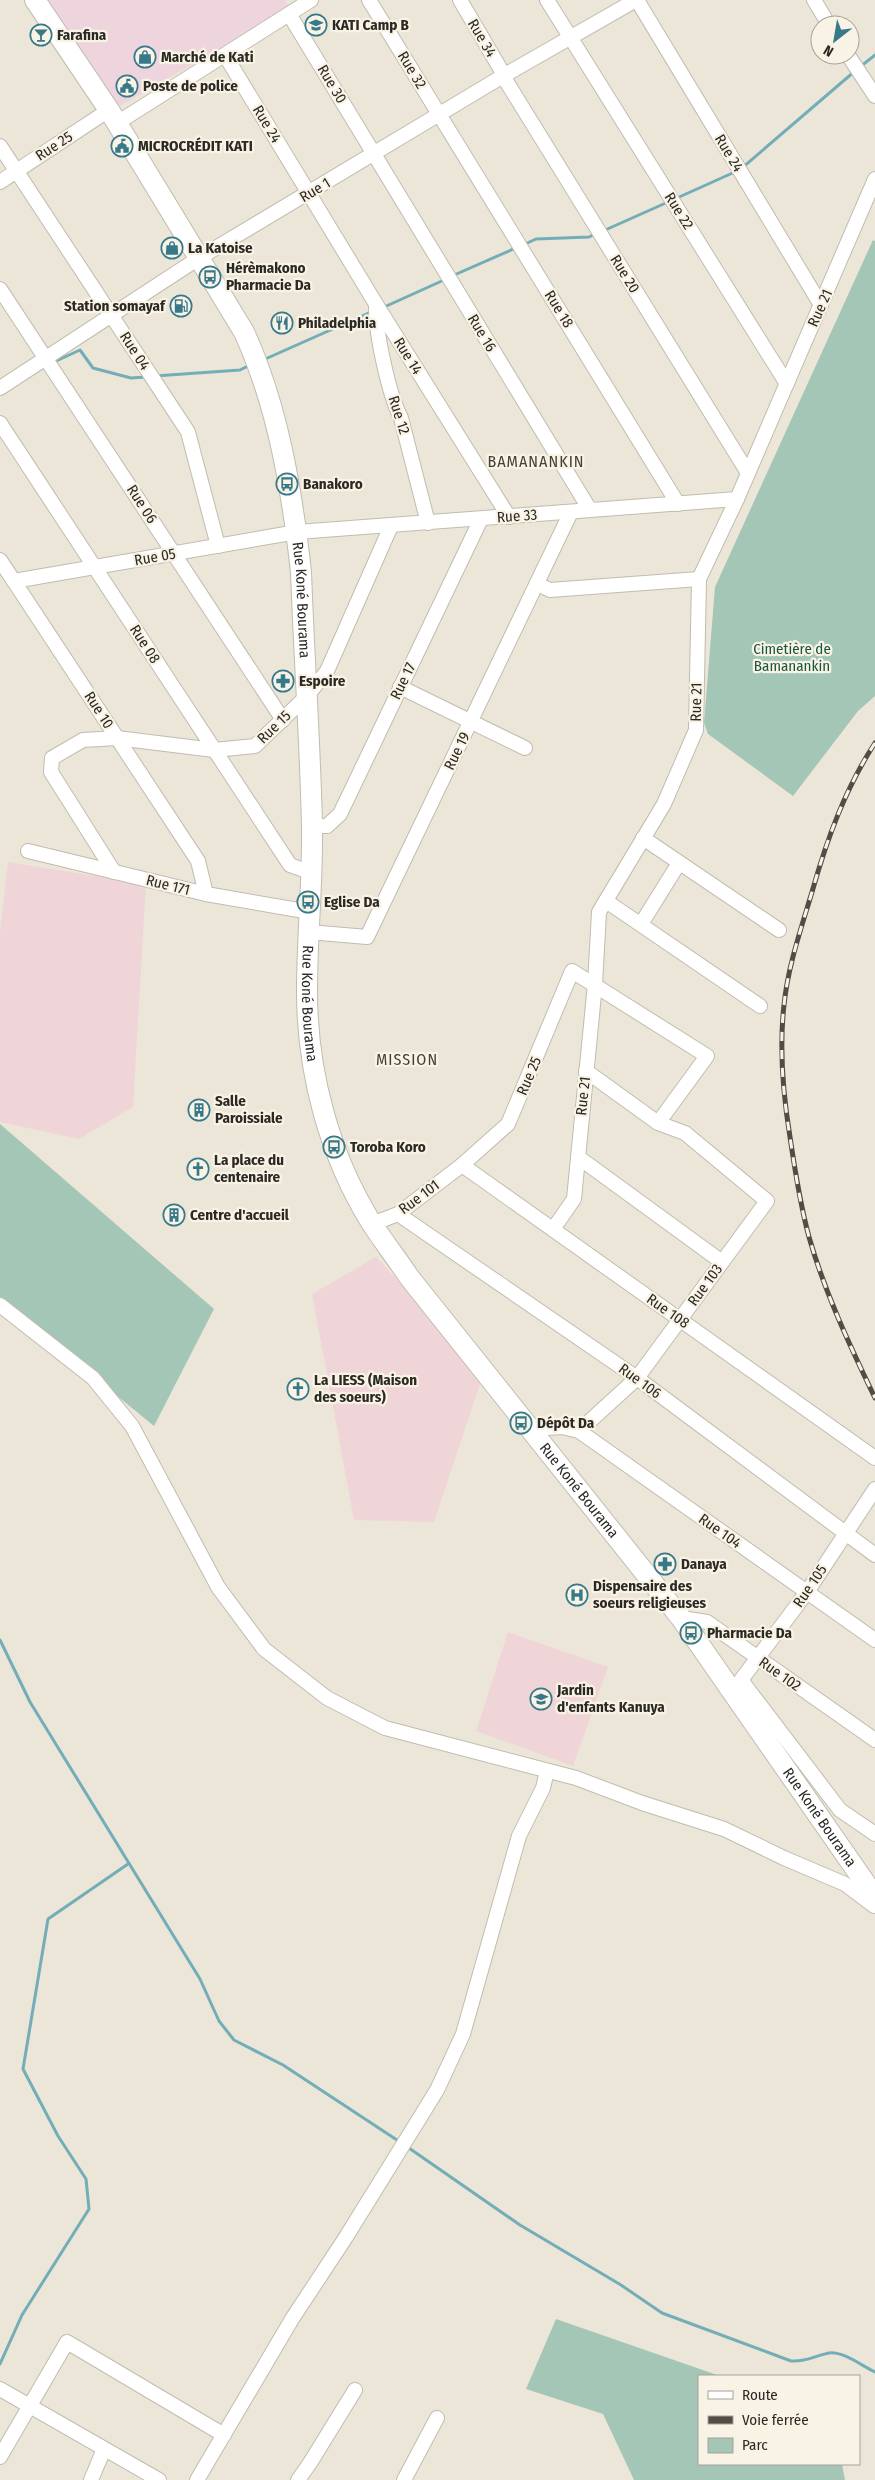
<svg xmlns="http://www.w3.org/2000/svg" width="875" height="2480" viewBox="0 0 875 2480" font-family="'Fira Sans Condensed',sans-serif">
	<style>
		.commercial { fill: #eed5dd }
		.education { fill: #f0d5d8 }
		.green { fill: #a4c6b6 }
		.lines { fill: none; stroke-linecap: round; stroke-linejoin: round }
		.stream { stroke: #73adb8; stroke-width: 3 }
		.minor-casing { stroke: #c1bcaf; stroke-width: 16 }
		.highway-casing { stroke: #c1bcaf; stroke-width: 22 }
		.minor { stroke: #fff; stroke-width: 14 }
		.highway { stroke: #fff; stroke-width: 20 }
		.rail-casing { stroke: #504d47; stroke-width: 5 }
		.rail { stroke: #f9f3e6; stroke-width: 3; stroke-dasharray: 9; stroke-linecap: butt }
		.labels { text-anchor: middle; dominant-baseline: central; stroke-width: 4.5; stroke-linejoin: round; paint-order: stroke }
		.poi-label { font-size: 15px; font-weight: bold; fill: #2b2924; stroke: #f9f3e6; text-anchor: start }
		.street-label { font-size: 15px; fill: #2b2924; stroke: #f9f3e6 }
		.park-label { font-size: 15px; fill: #16553e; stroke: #f9f3e6 }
		.neighbourhood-label { font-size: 16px; letter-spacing: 1px; fill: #454036; stroke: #f9f3e6 }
	</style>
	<rect width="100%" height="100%" fill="#ece6d9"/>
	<path class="commercial" d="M47,0H285L290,8L120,106Z"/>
	<g class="education">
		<path d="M8,862L146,884L133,1107L79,1139L0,1122V931Z"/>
		<path d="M376,1257L409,1293L481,1381L434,1522L354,1520L312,1294Z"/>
		<path d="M508,1632L608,1667L573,1766L476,1731Z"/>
	</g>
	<g class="green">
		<path d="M873,240L875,241V696L858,711L793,796L708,734L704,723L715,587Z"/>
		<path d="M0,1124L214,1309L154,1426L0,1300Z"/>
		<path d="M556,2319L720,2376H699V2464H842L845,2480H634L603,2414L526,2389Z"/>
	</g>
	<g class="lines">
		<g class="stream">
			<path d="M860,67L875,55"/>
			<path d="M742,168L855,71"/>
			<path d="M677,198L737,171"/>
			<path d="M603,231L668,202"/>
			<path d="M523,245L536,239L589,237L595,234"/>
			<path d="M452,276L518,247"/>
			<path d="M382,308L444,280"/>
			<path d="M263,360L371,312"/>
			<path d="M54,362L80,350L93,368L131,378L146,377"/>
			<path d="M155,376L240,370L250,365"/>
			<path d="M0,1640L30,1702L200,1979L219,2021L234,2040L283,2065L400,2142"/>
			<path d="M406,2146L520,2225L621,2285L662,2313L791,2361C808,2362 813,2356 829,2353C843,2351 862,2366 875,2372"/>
			<path d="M0,2364L22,2315L89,2209L86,2179L58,2136L23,2069L48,1919L128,1864"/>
		</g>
		<g class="minor-casing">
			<g id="minor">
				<path d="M369,0L678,504"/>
				<path d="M460,0L504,75L503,76L748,473"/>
				<path d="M547,0L787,384"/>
				<path d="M637,0L821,305"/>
				<path d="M814,0L829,25"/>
				<path d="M289,14L590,510"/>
				<path d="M225,55L379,309L509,517"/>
				<path d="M848,55L875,96"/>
				<path d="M117,123L311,0"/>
				<path d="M0,146L188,432L218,546"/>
				<path d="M0,182L109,110"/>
				<path d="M0,289L283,720"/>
				<path d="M376,308C376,335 389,395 401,418L428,523"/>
				<path d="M0,388L199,258L503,76L636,0"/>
				<path d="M0,423L290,865L312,873"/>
				<path d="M0,560L198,861L206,894"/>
				<path d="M14,581L297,532L737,499"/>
				<path d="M537,584L550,590L699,579"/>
				<path d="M400,687L525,748"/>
				<path d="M312,826H327L340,814L481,519"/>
				<path d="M643,838L779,930"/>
				<path d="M28,851L206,894L310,912"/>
				<path d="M114,872L51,772L52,758L83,740L117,738L214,750L255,746L307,696L327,671L391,526"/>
				<path d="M606,901L760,1006"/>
				<path d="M641,924L679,863"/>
				<path d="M309,932L367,937L571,512"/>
				<path d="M578,1157L722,1262"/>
				<path d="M462,1165L875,1458"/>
				<path d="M398,1214L637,1378L875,1555"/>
				<path d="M372,1224L398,1214L462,1165L508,1124L572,971L707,1056L658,1123"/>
				<path d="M553,1229L574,1199L595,984L599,912L664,804L696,730L699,579L737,499L875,179"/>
				<path d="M0,1305L93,1378L132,1426L218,1587L264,1649L327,1698L385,1728L576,1778L642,1803L724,1829L784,1858L845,1884L874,1906"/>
				<path d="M531,1429L562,1427L579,1431L875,1640"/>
				<path d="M579,1431L637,1378L767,1201L685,1133L658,1123L586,1071"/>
				<path d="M875,1489L807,1592L741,1680L840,1810L875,1834"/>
				<path d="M681,1618L707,1622L875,1740"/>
				<path d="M0,2389L159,2480"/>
				<path d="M0,2457L67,2342L224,2435"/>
				<path d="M91,2480L104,2449"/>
				<path d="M197,2480L292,2319L346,2237L437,2090L463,2034L519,1836L543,1788L547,1771"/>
				<path d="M298,2480L310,2463L355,2390"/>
				<path d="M404,2480L437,2418"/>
			</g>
		</g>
		<g class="highway-casing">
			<g id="highway">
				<path id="s1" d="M35,0L109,110L244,332C278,406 292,491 301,572C304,656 310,740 312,825C313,880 307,935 307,991C307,1072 329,1155 372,1224C384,1242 397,1259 409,1277L681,1618L875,1897"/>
			</g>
		</g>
		<use href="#minor" class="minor"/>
		<use href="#highway" class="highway"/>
		<g class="rail-casing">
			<path id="rail" d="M875,743C845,789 827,839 812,892C801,929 788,966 784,1005C779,1049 783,1094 790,1137C795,1171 800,1204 809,1237C825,1293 850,1346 875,1398"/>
		</g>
		<use href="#rail" class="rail"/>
	</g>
	<defs>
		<g id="school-ring" transform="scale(1.125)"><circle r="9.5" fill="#f9f3e6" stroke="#37798a" stroke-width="1.5"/><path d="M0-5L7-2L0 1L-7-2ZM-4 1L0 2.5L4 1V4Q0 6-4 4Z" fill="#37798a"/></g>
		<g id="bar-ring" transform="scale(1.125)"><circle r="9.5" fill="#f9f3e6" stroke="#37798a" stroke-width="1.5"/><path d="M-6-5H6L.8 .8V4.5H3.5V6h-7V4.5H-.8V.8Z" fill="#37798a"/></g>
		<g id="shop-ring" transform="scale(1.125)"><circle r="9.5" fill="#f9f3e6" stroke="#37798a" stroke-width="1.5"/><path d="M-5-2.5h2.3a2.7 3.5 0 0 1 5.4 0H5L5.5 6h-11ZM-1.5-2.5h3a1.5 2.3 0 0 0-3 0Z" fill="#37798a"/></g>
		<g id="civic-ring" transform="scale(1.125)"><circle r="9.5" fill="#f9f3e6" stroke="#37798a" stroke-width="1.5"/><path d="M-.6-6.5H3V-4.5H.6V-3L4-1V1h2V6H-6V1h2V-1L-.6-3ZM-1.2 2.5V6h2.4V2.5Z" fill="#37798a"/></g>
		<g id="bus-ring" transform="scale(1.125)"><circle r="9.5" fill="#f9f3e6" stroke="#37798a" stroke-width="1.5"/><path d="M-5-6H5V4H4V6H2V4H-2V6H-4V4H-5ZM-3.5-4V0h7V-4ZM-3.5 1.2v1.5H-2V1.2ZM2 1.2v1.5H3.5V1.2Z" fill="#37798a"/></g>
		<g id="fuel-ring" transform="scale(1.125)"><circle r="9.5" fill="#f9f3e6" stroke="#37798a" stroke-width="1.5"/><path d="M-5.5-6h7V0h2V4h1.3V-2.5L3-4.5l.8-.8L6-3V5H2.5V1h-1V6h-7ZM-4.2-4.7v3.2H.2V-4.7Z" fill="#37798a"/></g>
		<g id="restaurant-ring" transform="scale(1.125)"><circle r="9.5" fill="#f9f3e6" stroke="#37798a" stroke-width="1.5"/><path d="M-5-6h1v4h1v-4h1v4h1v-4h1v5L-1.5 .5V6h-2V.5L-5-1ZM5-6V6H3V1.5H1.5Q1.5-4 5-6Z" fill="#37798a"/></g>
		<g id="pharmacy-ring" transform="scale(1.125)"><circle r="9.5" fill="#f9f3e6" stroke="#37798a" stroke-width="1.5"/><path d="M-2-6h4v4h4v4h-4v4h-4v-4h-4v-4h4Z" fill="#37798a"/></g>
		<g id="building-ring" transform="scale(1.125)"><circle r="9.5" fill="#f9f3e6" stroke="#37798a" stroke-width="1.5"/><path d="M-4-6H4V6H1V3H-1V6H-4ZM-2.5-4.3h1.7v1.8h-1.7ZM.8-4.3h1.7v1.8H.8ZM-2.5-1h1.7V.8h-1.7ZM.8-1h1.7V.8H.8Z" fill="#37798a"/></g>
		<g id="church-ring" transform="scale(1.125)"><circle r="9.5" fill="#f9f3e6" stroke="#37798a" stroke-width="1.5"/><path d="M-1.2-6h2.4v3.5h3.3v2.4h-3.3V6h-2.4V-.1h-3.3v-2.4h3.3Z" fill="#37798a"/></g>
		<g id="hospital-ring" transform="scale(1.125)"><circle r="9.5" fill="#f9f3e6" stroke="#37798a" stroke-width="1.5"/><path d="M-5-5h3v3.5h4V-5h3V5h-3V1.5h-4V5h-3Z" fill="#37798a"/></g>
	</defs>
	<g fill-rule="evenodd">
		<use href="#school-ring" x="316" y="25"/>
		<use href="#bar-ring" x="41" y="35"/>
		<use href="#shop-ring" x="145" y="57"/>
		<use href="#civic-ring" x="127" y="86"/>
		<use href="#civic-ring" x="122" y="146"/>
		<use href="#shop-ring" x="172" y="248"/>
		<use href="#bus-ring" x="210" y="277"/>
		<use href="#fuel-ring" x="181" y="306"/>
		<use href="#restaurant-ring" x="282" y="323"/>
		<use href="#bus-ring" x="287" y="484"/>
		<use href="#pharmacy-ring" x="283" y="681"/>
		<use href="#bus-ring" x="308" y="902"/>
		<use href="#building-ring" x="199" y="1110"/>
		<use href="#bus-ring" x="334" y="1147"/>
		<use href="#church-ring" x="198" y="1169"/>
		<use href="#building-ring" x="174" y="1215"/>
		<use href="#church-ring" x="298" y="1389"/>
		<use href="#bus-ring" x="521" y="1423"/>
		<use href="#pharmacy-ring" x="665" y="1564"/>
		<use href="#hospital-ring" x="577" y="1595"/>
		<use href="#bus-ring" x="691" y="1633"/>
		<use href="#school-ring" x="541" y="1699"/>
	</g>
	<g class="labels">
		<g class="poi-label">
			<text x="332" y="25">KATI Camp B</text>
			<text x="57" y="35">Farafina</text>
			<text x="161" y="57">Marché de Kati</text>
			<text x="143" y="86">Poste de police</text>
			<text x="138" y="146">MICROCRÉDIT KATI</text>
			<text x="188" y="248">La Katoise</text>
			<text x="226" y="268">Hérèmakono<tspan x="226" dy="17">Pharmacie Da</tspan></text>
			<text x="165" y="306" text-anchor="end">Station somayaf</text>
			<text x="298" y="323">Philadelphia</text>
			<text x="303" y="484">Banakoro</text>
			<text x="299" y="681">Espoire</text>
			<text x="324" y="902">Eglise Da</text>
			<text x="215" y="1101">Salle<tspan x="215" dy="17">Paroissiale</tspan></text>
			<text x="350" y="1147">Toroba Koro</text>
			<text x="214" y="1160">La place du<tspan x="214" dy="17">centenaire</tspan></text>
			<text x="190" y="1215">Centre d'accueil</text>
			<text x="314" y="1380">La LIESS (Maison<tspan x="314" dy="17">des soeurs)</tspan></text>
			<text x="537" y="1423">Dépôt Da</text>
			<text x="681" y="1564">Danaya</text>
			<text x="593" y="1586">Dispensaire des<tspan x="593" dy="17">soeurs religieuses</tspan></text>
			<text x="707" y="1633">Pharmacie Da</text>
			<text x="557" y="1690">Jardin<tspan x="557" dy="17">d'enfants Kanuya</tspan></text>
		</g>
		<g class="street-label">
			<text transform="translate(482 38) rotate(59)">Rue 34</text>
			<text transform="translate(412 70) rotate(59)">Rue 32</text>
			<text transform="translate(332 84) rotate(59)">Rue 30</text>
			<text transform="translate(267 124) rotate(59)">Rue 24</text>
			<text transform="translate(54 146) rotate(-33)">Rue 25</text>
			<text transform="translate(729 153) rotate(59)">Rue 24</text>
			<text transform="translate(315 190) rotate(-31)">Rue 1</text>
			<text transform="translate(679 211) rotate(58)">Rue 22</text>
			<text transform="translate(625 274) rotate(58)">Rue 20</text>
			<text transform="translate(820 308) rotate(-66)">Rue 21</text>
			<text transform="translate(559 309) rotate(58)">Rue 18</text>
			<text transform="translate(482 333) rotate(59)">Rue 16</text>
			<text transform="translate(135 351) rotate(57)">Rue 04</text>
			<text transform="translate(408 356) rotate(58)">Rue 14</text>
			<text transform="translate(399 415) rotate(72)">Rue 12</text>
			<text transform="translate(142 504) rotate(57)">Rue 06</text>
			<text transform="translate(517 516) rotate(-4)">Rue 33</text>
			<text transform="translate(155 557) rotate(-10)">Rue 05</text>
			<text stroke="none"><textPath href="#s1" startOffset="668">Rue Koné Bourama</textPath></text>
			<text transform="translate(145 644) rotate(57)">Rue 08</text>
			<text transform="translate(403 681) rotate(-64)">Rue 17</text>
			<text transform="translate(696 702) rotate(-89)">Rue 21</text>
			<text transform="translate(99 710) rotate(57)">Rue 10</text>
			<text transform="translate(274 727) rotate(-44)">Rue 15</text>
			<text transform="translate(457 751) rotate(-64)">Rue 19</text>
			<text transform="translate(168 885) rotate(14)">Rue 171</text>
			<text stroke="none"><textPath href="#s1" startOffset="1072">Rue Koné Bourama</textPath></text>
			<text transform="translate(529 1076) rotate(-67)">Rue 25</text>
			<text transform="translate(583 1096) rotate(-84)">Rue 21</text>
			<text transform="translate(419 1197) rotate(-37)">Rue 101</text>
			<text transform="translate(705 1285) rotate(-54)">Rue 103</text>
			<text transform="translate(668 1311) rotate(35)">Rue 108</text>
			<text transform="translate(640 1381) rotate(36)">Rue 106</text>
			<text stroke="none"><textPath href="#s1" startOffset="1642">Rue Koné Bourama</textPath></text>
			<text transform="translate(720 1531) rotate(35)">Rue 104</text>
			<text transform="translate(810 1586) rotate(-56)">Rue 105</text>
			<text transform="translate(780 1674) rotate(35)">Rue 102</text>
			<text stroke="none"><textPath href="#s1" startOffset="2048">Rue Koné Bourama</textPath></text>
		</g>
		<g class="park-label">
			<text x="792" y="649">Cimetière de<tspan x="792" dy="17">Bamanankin</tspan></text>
		</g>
		<g class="neighbourhood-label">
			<text x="536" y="461">BAMANANKIN</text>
			<text x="407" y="1059">MISSION</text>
		</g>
	</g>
	<rect x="698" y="2375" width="162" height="90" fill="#f9f3e6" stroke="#a7a298"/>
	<rect x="708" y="2391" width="25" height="8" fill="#ffffff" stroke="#a7a298"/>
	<text x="742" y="2400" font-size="15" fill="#2b2924">Route</text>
	<rect x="708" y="2416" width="25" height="8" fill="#504d47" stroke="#a7a298"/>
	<text x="742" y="2425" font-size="15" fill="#2b2924">Voie ferrée</text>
	<rect x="708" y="2438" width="25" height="15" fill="#a4c6b6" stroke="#a7a298"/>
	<text x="742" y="2450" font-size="15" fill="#2b2924">Parc</text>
	<g transform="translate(835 40) rotate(211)"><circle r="24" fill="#f9f3e6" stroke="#a7a298"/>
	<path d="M0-4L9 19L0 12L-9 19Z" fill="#37798a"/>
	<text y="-8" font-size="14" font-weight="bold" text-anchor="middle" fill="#2b2924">N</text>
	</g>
</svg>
